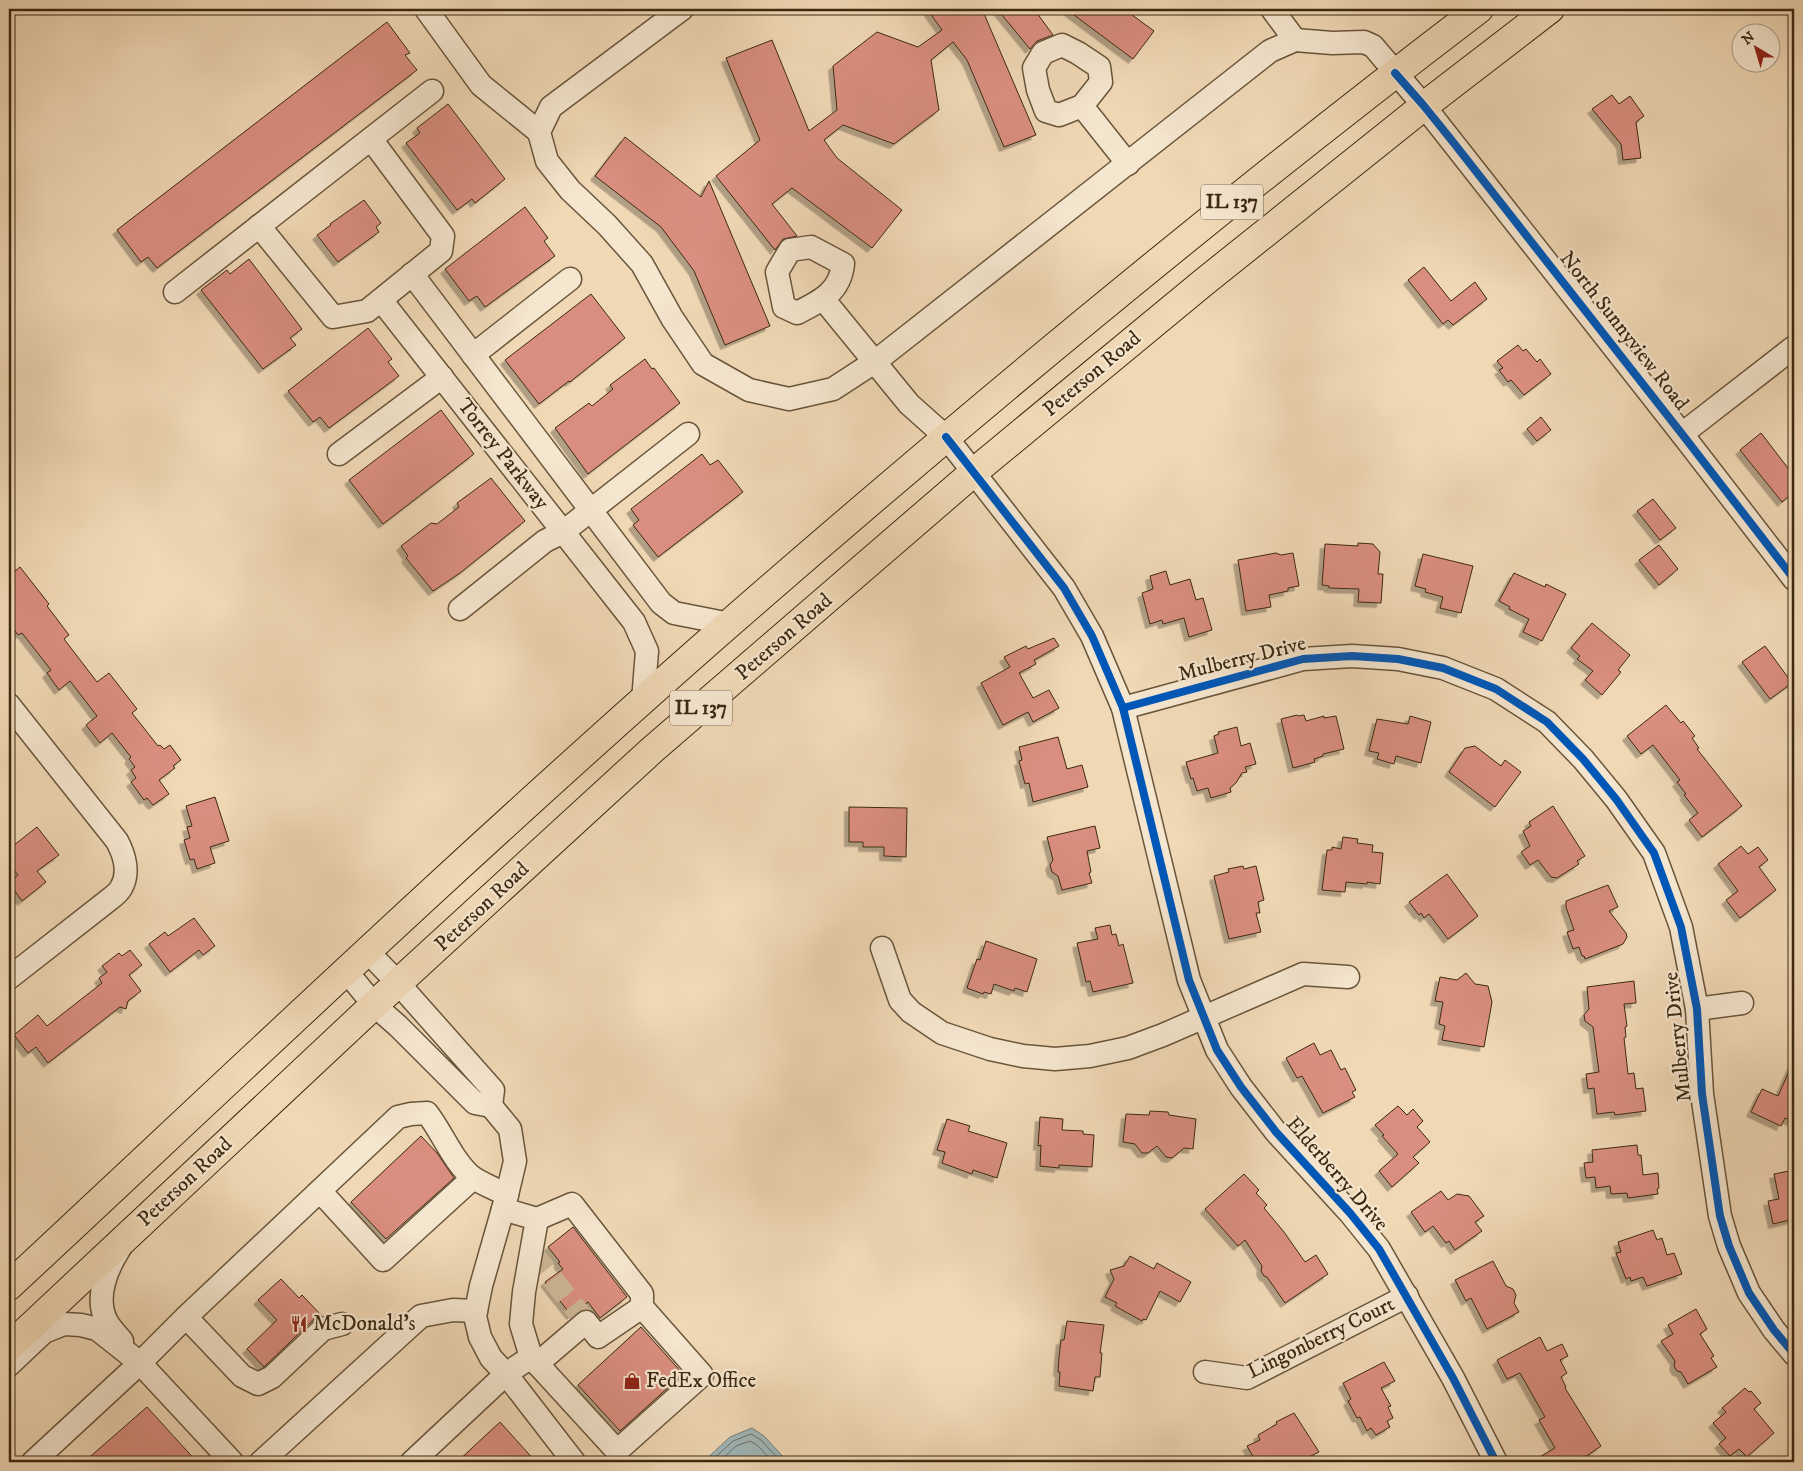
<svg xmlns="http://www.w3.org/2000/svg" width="1803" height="1471" viewBox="0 0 1803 1471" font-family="'IM FELL DW Pica',serif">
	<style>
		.water { fill: #a0b7b9; stroke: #787e76 }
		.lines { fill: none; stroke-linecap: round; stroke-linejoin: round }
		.shore { stroke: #6e7065; stroke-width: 1 }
		.building { fill: #da8e7f; stroke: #3c2911; filter: url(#shadow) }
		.minor-tunnel { stroke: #ccb594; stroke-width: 22; stroke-dasharray: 22 11; stroke-linecap: butt }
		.minor-casing { stroke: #69553a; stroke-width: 25 }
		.major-casing { stroke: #3c2911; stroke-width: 30 }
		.minor { stroke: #f5e6cf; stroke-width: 22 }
		.major { stroke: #f0d8b5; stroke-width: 28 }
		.cycleway-casing { stroke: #f5e6cf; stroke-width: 11 }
		.cycleway { stroke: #0057b8; stroke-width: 8 }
		.labels { text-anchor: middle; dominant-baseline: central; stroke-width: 4.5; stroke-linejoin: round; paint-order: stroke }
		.shield { fill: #f5e6cf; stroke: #74624a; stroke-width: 1 }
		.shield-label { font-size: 20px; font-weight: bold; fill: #3c2911 }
		.street-label { font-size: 21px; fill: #3c2911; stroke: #f5e6cf }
		.poi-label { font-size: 21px; fill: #3c2911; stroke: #f5e6cf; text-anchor: start }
	</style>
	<defs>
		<filter id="shadow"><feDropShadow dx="-4.5" dy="4.5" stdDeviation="0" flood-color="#0004"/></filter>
	</defs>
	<rect width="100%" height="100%" fill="#f0d8b5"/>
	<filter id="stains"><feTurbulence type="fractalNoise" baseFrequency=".004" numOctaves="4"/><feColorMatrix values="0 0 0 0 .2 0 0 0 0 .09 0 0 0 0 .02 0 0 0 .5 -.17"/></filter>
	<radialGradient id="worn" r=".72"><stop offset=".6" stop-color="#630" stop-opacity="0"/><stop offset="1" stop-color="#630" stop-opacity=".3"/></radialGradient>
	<path class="water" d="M752,1428L764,1436L788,1462H703L730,1437Z"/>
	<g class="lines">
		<g class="shore">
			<path d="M710,1462L733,1441L751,1434L761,1440L781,1462"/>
			<path d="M719,1462L736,1446L750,1441L757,1445L773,1462"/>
		</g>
	</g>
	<g class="building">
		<path d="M927,9H982L1036,135L1004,147L967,60L953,42L931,60L939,110L894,144L843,125L824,140L837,158L902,210L872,248L792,188L772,204L797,236L783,239L775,250L716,176L760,140L726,58L772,40L809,131L837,110L833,66L877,32L918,47L942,30Z"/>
		<path d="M997,9H1034L1053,35L1037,41L1030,49Z"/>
		<path d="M1066,9H1124L1154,31L1133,59Z"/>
		<path d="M387,22L410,53L405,55L417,70L157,268L148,257L141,262L117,230Z"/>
		<path d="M1612,95L1619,104L1630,96L1644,116L1636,122L1641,158L1623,160L1621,144L1592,109Z"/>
		<path d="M448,104L505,179L475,203L472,199L457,210L406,143L420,133L417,128Z"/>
		<path d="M625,137L701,197L709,181L770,326L725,345L694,271L661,227L595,176Z"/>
		<path d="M364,200L381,223L376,227L379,232L338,262L317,235L331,225L330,224Z"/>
		<path d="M525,207L548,238L544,241L555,256L485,307L477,296L469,301L445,269Z"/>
		<path d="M249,259L302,329L290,338L296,345L263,369L201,290L227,270L230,274Z"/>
		<path d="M1424,267L1451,301L1475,282L1487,299L1453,325L1448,320L1443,324L1408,280Z"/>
		<path d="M591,294L625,338L570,382L569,381L539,404L505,360Z"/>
		<path d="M368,328L392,359L388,362L399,376L329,428L320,417L313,422L288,391Z"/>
		<path d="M1518,345L1523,351L1526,349L1537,362L1540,359L1551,374L1524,395L1511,380L1508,382L1499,370L1503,368L1497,361Z"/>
		<path d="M645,359L652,369L654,368L680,403L588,474L555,428L589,403L592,406L613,389L610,385Z"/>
		<path d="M441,410L474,454L383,524L349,480Z"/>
		<path d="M1541,417L1551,430L1537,441L1527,429Z"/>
		<path d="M1761,433L1794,476V492L1782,502L1740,450Z"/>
		<path d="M702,454L710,465L718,460L743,492L658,557L633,525L639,520L631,509Z"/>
		<path d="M491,478L525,521L460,573L433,591L406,558L408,556L401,546L431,523L437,524L459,507L457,503Z"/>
		<path d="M1653,499L1676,528L1660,540L1637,511Z"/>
		<path d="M1358,543L1373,544L1380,552L1378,574H1383L1381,603L1358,602L1359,589L1329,588V586L1322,585L1325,544L1358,546Z"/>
		<path d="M1659,545L1678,569L1659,585L1639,560Z"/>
		<path d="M1276,553L1281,555L1293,553L1299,586L1288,588V591L1269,595L1271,607L1246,611L1238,560Z"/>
		<path d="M1423,554L1473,566L1461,613L1440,608L1443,597L1425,592L1426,589L1415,586Z"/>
		<path d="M20,567L49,604L47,606L69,635L64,639L97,682L109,673L137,709L132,713L158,746L160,745L164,749L170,745L181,760L173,766L175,768L159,780L169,794L153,805L147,798L144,800L131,782L136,778L131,770L135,767L129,759L131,757L112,733L100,743L86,725L97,716L70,681L59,690L47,673L51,670L22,633L18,635L9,623V576Z"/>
		<path d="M1166,571L1170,585L1190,579L1196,600L1203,598L1212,630L1189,637L1184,618L1163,624L1162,620L1150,624L1142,593L1153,589L1150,576Z"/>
		<path d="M1514,573L1545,587L1546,584L1566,594L1542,641L1523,632L1529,619L1509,609L1510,607L1499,601Z"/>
		<path d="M1592,623L1630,655L1618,670L1621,672L1602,695L1585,680L1593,671L1577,659L1580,656L1571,648Z"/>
		<path d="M1054,638L1059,646L1034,660L1036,664L1019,673L1033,698L1049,690L1059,708L1033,722L1028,712L1003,725L981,683L1010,667L1004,657L1026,646L1028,649Z"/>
		<path d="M1765,646L1792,683L1770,699L1742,662Z"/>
		<path d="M1666,705L1681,723L1683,721L1695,736L1692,738L1699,748L1697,749L1742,806L1702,837L1689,820L1698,813L1684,795L1686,794L1677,782L1680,780L1653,745L1641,754L1627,736Z"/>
		<path d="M1297,715L1298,716L1304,715L1306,721L1324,716V718L1336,716L1344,749L1323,754V756L1314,759L1315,762L1293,768L1281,719Z"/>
		<path d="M1410,716L1431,722L1421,763L1396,756L1394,764L1377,759L1379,753L1369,751L1377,719L1408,724Z"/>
		<path d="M1237,727L1241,746L1250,743L1256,764L1245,767L1247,772L1242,773L1236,783L1230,788L1231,792L1211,798L1208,788L1197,791L1193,778L1191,779L1186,762L1218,753L1214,736L1219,734L1218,732Z"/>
		<path d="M1058,737L1067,769L1082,765L1088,787L1033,802L1029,783L1025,784L1019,761L1022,760L1019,747Z"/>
		<path d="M1475,746L1501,766L1505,760L1521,772L1495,807L1449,772L1465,748Z"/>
		<path d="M215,797L229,841L210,847L215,863L197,869L194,859L190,860L184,840L190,838L187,827L192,826L186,806Z"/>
		<path d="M1553,806L1585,856L1577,861L1579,864L1557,878L1551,877L1538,860L1530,865L1521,852L1530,846L1523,831L1531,826L1529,822Z"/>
		<path d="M849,807L907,808L906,857L884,856V847H863V842H849Z"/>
		<path d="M1095,826L1100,848L1087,851L1091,872L1089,873L1092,883L1062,890L1058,876L1052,872L1050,865L1053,860L1047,837Z"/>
		<path d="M37,827L59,855L37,871L46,882L22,901L9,883L18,875L9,864V849Z"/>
		<path d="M1343,837L1358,839L1357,843L1373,845L1372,852L1383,853L1380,884L1367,882V884L1346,882L1345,892L1322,890L1327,850H1332V847L1341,849Z"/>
		<path d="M1741,846L1748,854L1758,847L1768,860L1759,867L1776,890L1740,918L1726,900L1738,891L1718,864Z"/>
		<path d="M1243,866L1244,869L1256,866L1264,900L1258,902L1260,913H1256L1261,932L1229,939L1214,876L1229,872L1228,869Z"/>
		<path d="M1447,874L1478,916L1448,939L1429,914L1424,918L1421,913L1419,915L1409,902Z"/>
		<path d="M1608,885L1618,907L1609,911L1626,933L1627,937L1623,944L1585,959L1584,956H1582L1579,947L1573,949L1567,932L1574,930L1566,907V901Z"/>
		<path d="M194,918L215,946L203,955L199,950L170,972L149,944L165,932L168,936Z"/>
		<path d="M1110,925L1112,935L1116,934L1119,946L1123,944L1133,983L1093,992L1090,981L1086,982L1077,943L1098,939L1095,928Z"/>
		<path d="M986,941L1037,959L1027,992L1015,988L1014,991L994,984L991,994L984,992L983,994L967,988L977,959L980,960Z"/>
		<path d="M130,950L142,965L129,975L141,991L128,1001L126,1009L120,1007L48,1063L36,1047L28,1053L14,1035L38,1015L47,1026L102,983L99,978L107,972L102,966L119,953L122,956Z"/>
		<path d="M1466,973L1475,984L1488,986L1492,1002L1484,1047L1442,1040L1445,1026L1439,1024L1443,1002L1435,1001L1440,977L1457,980Z"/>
		<path d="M1634,981L1636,1003L1624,1004L1627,1026L1625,1027L1626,1037L1624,1038L1628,1074L1634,1073L1636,1089L1643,1088L1646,1111L1615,1115L1614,1112L1597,1114L1594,1088L1588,1089L1586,1074L1599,1072L1593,1027L1585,1021L1584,1015L1589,1009L1587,987Z"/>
		<path d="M1314,1043L1320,1055L1331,1050L1341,1070L1345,1068L1356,1090L1352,1092L1355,1097L1323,1113L1302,1076L1297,1078L1286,1058Z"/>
		<path d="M1794,1060V1122L1785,1118L1781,1126L1751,1112L1762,1089L1778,1096Z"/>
		<path d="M1398,1106L1407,1115L1413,1109L1423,1121L1417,1127L1430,1142L1413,1157L1419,1163L1392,1187L1379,1171L1398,1154L1382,1136L1384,1135L1375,1125Z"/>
		<path d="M1150,1111L1168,1112L1169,1115L1196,1119L1193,1149L1184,1148L1172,1158L1166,1157L1157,1146L1148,1153H1142L1135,1144L1123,1142L1126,1114L1149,1115Z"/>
		<path d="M1040,1117L1063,1119L1062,1130L1083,1131V1134L1094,1135L1092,1167L1059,1165V1168L1040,1166L1041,1145L1038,1146Z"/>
		<path d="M947,1119L970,1126L968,1131L1007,1143L997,1178L973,1170L972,1174L942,1163L945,1152L937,1150Z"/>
		<path d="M421,1136L437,1153L454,1178L386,1239L351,1202Z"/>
		<path d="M1637,1145L1638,1155H1641L1643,1175L1658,1173L1659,1188L1657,1189L1658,1194L1628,1198L1627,1193L1611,1194L1610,1186L1596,1188L1595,1177L1586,1178L1584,1163L1593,1162L1592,1150Z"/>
		<path d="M1794,1170V1219L1773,1224L1768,1201L1779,1199L1774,1174Z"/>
		<path d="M1244,1174L1259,1190L1256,1193L1267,1205L1264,1208L1284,1232L1305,1262L1316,1255L1328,1274L1285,1303L1267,1277L1264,1276L1261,1271L1262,1266L1245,1240L1238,1246L1205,1209Z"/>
		<path d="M1441,1191L1448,1200L1457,1194L1469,1196L1484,1216L1475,1222L1482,1231L1455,1250L1449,1241L1446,1243L1433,1226L1425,1232L1411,1212Z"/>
		<path d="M573,1227L627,1297L600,1318L588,1302L571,1315L545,1282L563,1269L558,1263L560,1262L548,1247Z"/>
		<path d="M1653,1230L1657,1240L1662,1238L1667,1255L1674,1253L1682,1274L1647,1286L1643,1277L1631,1281L1630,1277L1626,1279L1616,1253L1621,1252L1618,1242Z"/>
		<path d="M1130,1256L1154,1269L1157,1263L1191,1282L1180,1302L1160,1291L1146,1320L1143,1319L1142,1321L1115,1306L1117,1303L1105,1297L1114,1279L1110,1270L1124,1266Z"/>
		<path d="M1493,1261L1506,1286L1513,1289L1516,1295L1514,1303L1519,1312L1487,1329L1471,1298L1466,1301L1455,1280Z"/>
		<path d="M281,1279L299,1298L302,1295L322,1316L314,1319L264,1367L247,1349L277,1320L258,1300Z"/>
		<path d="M1696,1309L1707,1329L1700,1334L1714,1356L1711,1358L1717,1367L1688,1384L1681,1372L1677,1371L1674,1366L1675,1361L1661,1341L1673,1334L1668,1325Z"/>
		<path d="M1067,1321L1104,1325L1100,1353H1102L1100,1377H1095L1093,1391L1059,1386L1060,1372H1058L1059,1357L1061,1340H1064Z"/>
		<path d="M641,1327L683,1374L620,1431L578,1385Z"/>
		<path d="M1540,1337L1547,1351L1562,1344L1568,1356L1560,1360L1567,1373L1561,1377L1566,1387L1565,1388L1601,1446L1578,1462H1531L1555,1448L1539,1420L1545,1417L1520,1373L1507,1379L1497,1360Z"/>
		<path d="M1384,1362L1395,1381L1381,1388L1391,1406L1388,1407L1393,1418L1387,1421L1390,1427L1376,1435L1371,1428L1367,1431L1360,1417L1357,1418L1348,1401L1351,1399L1343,1383Z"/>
		<path d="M1745,1388L1749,1392L1751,1391L1761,1403L1754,1409L1774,1433L1747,1457L1739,1449L1730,1456L1719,1444L1726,1438L1713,1423L1726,1412L1722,1408Z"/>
		<path d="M147,1407L197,1462H84Z"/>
		<path d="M1294,1413L1319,1452L1299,1462H1256L1247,1446L1260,1440L1258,1435L1277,1424L1276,1422Z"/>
		<path d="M500,1422L536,1462H457Z"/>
	</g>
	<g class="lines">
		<path class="minor-tunnel" d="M532,1253L586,1322"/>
		<g class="minor-casing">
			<g id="minor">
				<path d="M426,9L481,85L539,132"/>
				<path d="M682,9L551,107L539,132L547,161L570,190L607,225L642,264L672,318L703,364L749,390L789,399L833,389L876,361L1270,51L1295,40L1332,43L1364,42L1373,46L1424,106L1682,434L1794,579"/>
				<path d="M1272,9L1295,40"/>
				<path d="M1062,45L1078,53L1099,67L1101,82L1082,106L1059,115L1046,111L1038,90L1034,68L1043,53Z"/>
				<path d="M1082,106L1128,164"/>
				<path d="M259,226L333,317L367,311L441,251L443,236L371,139"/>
				<path d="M811,247L843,264C840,292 821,301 797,313L784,307L777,272L790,250Z"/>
				<path d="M412,274L661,603L674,613L730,624"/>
				<path d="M175,292L432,91"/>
				<path d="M381,300L634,622L647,651L643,701"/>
				<path d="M824,300L909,404L946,437L1064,588L1092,636L1123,708L1189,980L1217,1050L1241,1087L1276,1132L1350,1213L1379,1249L1453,1378L1496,1462"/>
				<path d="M473,355L570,279"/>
				<path d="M1682,434L1794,347"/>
				<path d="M339,454L442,377"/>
				<path d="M460,609L545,541L563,532L688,434"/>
				<path d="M9,705L117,841C124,854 130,873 121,888C119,892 114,896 110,899L9,978"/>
				<path d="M1123,708L1303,659L1352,656L1398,659L1443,668L1496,689L1547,722L1583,759L1616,799L1654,853L1681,927L1697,1009L1702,1094L1720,1216L1729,1246L1749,1293L1774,1330L1794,1354"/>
				<path d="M882,948L900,1000L911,1012L942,1033L990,1049L1023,1056L1055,1059L1090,1056L1128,1048L1163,1035L1303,974L1348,977"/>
				<path d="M347,972L374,1005L398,1026L475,1103L491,1106L493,1090L398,983L368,952"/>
				<path d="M1697,1009L1742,1003"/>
				<path d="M320,1191L383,1260L473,1178"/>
				<path d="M503,1209L537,1219L572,1204L642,1294V1307L702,1375L617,1451L531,1357L506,1374L574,1462"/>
				<path d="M120,1248C107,1268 94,1298 107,1322C111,1329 117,1335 122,1341"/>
				<path d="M186,1317L242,1376L258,1384L272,1377L323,1329L342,1324"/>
				<path d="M531,1357L521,1324L524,1292L537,1219"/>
				<path d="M140,1363L186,1317L398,1117L411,1114L427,1113C442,1132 454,1163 472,1177C482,1184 496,1189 507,1195"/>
				<path d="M537,1364L586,1322L598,1337L642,1307"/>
				<path d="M9,1365L44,1332L64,1324L81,1325L97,1329L140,1363"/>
				<path d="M1205,1372L1247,1378L1407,1296"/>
				<path d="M33,1462L140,1363L232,1462"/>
				<path d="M261,1462L421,1316L453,1310L476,1311"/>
				<path d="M412,1462L506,1374L491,1358L480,1337L475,1316L481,1286L507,1195L515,1161L510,1129L491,1106"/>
			</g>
		</g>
		<g class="major-casing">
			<g id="major">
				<path d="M9,1286C245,1066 479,843 722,630C968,415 1219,207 1479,9"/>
				<path d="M9,1347L374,1005L652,750L974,472L1204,282L1424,106L1550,9"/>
			</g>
		</g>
		<use href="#minor" class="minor"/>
		<use href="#major" class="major"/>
		<g class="cycleway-casing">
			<g id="cycleway">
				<path d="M1395,73L1424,106L1453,142L1682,434L1794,579"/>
				<path d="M946,437L1064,588L1092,636L1123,708L1189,980L1217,1050L1241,1087L1276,1132L1350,1213L1379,1249L1453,1378L1496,1462"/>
				<path d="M1123,708L1303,659L1352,656L1398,659L1443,668L1496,689L1547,722L1583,759L1616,799L1654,853L1681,927L1697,1009L1702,1094L1720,1216L1729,1246L1749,1293L1774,1330L1794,1354"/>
			</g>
		</g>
		<use href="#cycleway" class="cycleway"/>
	</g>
	<defs>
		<g id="restaurant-bare" transform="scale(1.35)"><path d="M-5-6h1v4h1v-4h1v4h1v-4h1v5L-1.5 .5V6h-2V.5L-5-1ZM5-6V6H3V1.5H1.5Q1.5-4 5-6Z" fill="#8f2418" stroke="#f5e6cf" stroke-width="2.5" paint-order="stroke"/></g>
		<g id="shop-bare" transform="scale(1.35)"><path d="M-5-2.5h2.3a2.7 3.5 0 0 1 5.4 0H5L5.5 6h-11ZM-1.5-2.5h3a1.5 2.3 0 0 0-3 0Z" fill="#8f2418" stroke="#f5e6cf" stroke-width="2.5" paint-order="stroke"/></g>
	</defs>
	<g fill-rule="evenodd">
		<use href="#restaurant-bare" x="299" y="1324"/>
		<use href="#shop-bare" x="632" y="1381"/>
	</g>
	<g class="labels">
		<g class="shield">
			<rect x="1201" y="184.5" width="62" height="35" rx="4"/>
			<rect x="670" y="690.5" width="62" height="35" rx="4"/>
		</g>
		<g class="shield-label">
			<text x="1232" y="202">IL 137</text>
			<text x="701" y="708">IL 137</text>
		</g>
		<g class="street-label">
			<text transform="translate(1624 331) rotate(52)">North Sunnyview Road</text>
			<text transform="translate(1092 374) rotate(-40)">Peterson Road</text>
			<text transform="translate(503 454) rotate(52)">Torrey Parkway</text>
			<text transform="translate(784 637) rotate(-41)">Peterson Road</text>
			<text transform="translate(1242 659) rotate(-14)">Mulberry Drive</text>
			<text transform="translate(482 907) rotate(-43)">Peterson Road</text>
			<text transform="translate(1678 1037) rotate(-96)">Mulberry Drive</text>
			<text transform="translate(1337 1174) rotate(49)">Elderberry Drive</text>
			<text transform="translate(185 1182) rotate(-43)">Peterson Road</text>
			<text transform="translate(1321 1338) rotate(-26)">Lingonberry Court</text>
		</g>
		<g class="poi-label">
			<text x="313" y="1324">McDonald's</text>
			<text x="646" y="1381">FedEx Office</text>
		</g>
	</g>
	<rect width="1803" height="1471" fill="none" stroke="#f0d8b5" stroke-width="30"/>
	<rect x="10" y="10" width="1783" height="1451" fill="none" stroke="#3c2911" stroke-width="2.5"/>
	<rect x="15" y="15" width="1773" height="1441" fill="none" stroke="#3c2911"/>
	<g transform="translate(1756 48) rotate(322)"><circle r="24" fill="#f5e6cf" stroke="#ab9a83"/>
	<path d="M0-4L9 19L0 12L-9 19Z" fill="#8f2418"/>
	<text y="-8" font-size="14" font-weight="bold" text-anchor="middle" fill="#3c2911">N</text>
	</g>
	<rect width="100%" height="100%" filter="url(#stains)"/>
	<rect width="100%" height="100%" fill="url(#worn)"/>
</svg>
